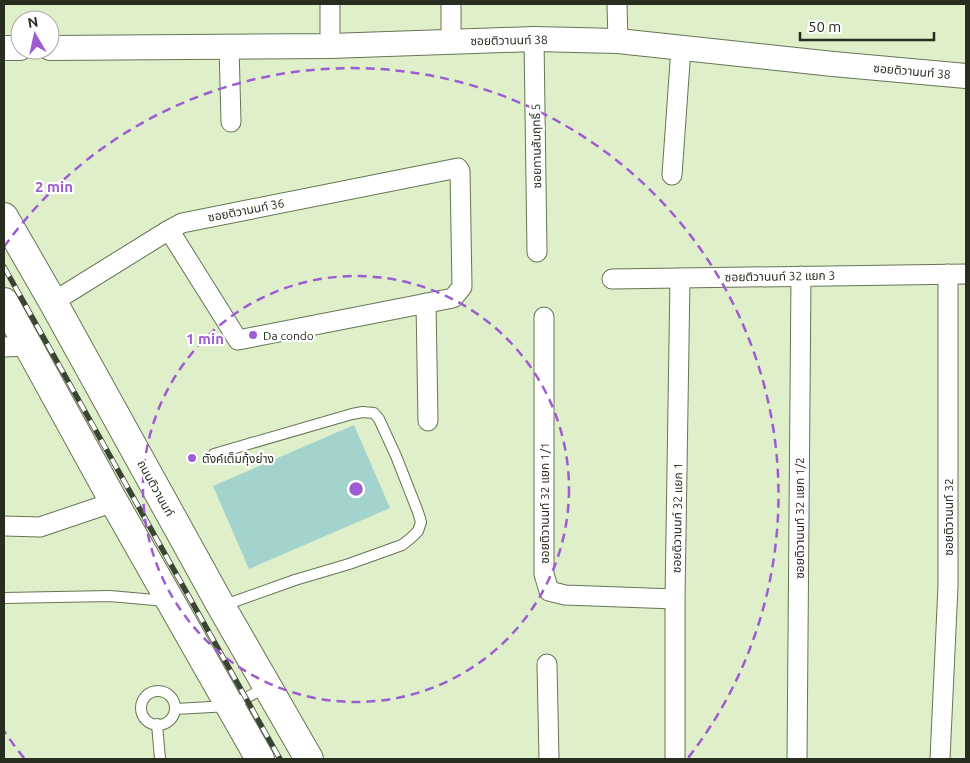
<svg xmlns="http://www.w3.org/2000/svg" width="970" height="763" viewBox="0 0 970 763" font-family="Ubuntu,'Noto Sans Thai',sans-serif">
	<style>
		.building { fill: #a2d3cd }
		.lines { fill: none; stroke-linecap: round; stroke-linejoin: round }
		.service-casing { stroke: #677554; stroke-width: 12 }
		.minor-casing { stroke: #677554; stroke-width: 21 }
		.tertiary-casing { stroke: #677554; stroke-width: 26 }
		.primary-casing { stroke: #677554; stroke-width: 30 }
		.service { stroke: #fff; stroke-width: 10 }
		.minor { stroke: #fff; stroke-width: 19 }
		.tertiary { stroke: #fff; stroke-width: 24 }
		.primary { stroke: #fff; stroke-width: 28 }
		.rail-casing { stroke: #3b4332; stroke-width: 5.5 }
		.rail { stroke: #fff; stroke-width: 4; stroke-dasharray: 11; stroke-linecap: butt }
		.ring { fill: none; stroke: #9d5cd2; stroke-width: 2.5; stroke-dasharray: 9 6 }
		.poi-dot { fill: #9d5cd2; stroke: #fff; stroke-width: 2 }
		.labels { text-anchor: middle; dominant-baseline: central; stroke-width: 4.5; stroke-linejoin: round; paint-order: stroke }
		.street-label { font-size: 12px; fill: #272d1f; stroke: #fff }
		.poi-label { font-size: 12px; fill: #272d1f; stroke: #fff; text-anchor: start }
		.centre { fill: #9d5cd2; stroke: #fff; stroke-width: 2.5 }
		.ring-label { font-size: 15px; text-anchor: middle; font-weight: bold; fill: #9d5cd2; stroke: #fff; stroke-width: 4.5; stroke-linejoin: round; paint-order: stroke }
	</style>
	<rect width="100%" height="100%" fill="#deefca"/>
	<path class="building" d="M354,425L390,508L249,569L213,486Z"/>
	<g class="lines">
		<g class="service-casing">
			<g id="service">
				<path d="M214,454L352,414L363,412L374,413L379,419L396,456L418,512L421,522L418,531L411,538L402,545L349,564L295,580L222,606"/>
				<path d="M4,598L110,596L166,601"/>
				<circle cx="158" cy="708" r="17"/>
				<path d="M175,709L230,706L267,687"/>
				<path d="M157,724L160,759"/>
			</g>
		</g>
		<g class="minor-casing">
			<g id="minor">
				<path d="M330,4V46"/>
				<path d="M451,4V42"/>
				<path d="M617,4L618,41"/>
				<path d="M534,39L537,252"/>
				<path d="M229,46L231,122"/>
				<path d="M672,175L681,48"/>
				<path d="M612,279L966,274"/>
				<path d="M53,302L169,230L182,223L458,168L460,171L462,287L453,298L238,340L169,230"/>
				<path d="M426,303L428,421"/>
				<path d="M544,317V574L549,591L565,595L675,599"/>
				<path d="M4,347L28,346"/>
				<path d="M4,526L40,527L114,502"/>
				<path d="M547,664L549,759"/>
				<path d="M675,759V599L680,278"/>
				<path d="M797,759L801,276"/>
				<path d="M940,759L948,586V274"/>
			</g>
		</g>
		<g class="tertiary-casing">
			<g id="tertiary">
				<path d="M4,48H20"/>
				<path d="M50,48L330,46L534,39L618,41L833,64L966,76"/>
			</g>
		</g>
		<g class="primary-casing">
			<g id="primary">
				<path d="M4,217L53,302L221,606L309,759"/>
				<path d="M4,302L114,502L260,759"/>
			</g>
		</g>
		<use href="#service" class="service"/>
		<use href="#minor" class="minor"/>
		<use href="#tertiary" class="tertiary"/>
		<use href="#primary" class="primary"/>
		<g class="rail-casing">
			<path id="rail" d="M4,267L280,759"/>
		</g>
		<use href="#rail" class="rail"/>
	</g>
	<g class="ring">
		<circle cx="356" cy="489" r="213"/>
		<path d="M24 758A427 427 0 0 1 4 731M4 247A427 427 0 1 1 688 758"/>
	</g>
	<g class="poi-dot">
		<circle cx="253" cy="335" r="5"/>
		<circle cx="192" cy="458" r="5"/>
	</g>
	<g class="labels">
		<g class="street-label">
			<text transform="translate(509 40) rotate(-1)">ซอยติวานนท์ 38</text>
			<text transform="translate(912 71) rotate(5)">ซอยติวานนท์ 38</text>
			<text transform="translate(536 146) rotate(-91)">ซอยทานสัมฤทธิ์ 5</text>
			<text transform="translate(246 210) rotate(-11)">ซอยติวานนท์ 36</text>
			<text transform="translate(780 276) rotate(-1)">ซอยติวานนท์ 32 แยก 3</text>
			<text transform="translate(156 488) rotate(61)">ถนนติวานนท์</text>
			<text transform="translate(544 503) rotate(-90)">ซอยติวานนท์ 32 แยก 1/1</text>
			<text transform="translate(948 517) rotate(-90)">ซอยติวานนท์ 32</text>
			<text transform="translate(677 518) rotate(-89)">ซอยติวานนท์ 32 แยก 1</text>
			<text transform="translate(799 518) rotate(-90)">ซอยติวานนท์ 32 แยก 1/2</text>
		</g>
		<g class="poi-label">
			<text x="263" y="335">Da condo</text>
			<text x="202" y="458">ตังค์เต็มกุ้งย่าง</text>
		</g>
	</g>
	<circle cx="356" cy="489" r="8" class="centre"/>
	<g class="ring-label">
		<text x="54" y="192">2 min</text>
		<text x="205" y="344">1 min</text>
	</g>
	<rect width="970" height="763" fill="none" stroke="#272d1f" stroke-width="10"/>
	<g transform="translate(35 35) rotate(351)"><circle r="24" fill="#ffffff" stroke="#a9aba5"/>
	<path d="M0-4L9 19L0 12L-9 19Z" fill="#9d5cd2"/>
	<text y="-8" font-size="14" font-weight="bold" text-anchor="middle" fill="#272d1f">N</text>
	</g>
	<path d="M800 32v8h134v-8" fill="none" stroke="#272d1f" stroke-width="2.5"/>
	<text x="808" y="32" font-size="15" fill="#272d1f" stroke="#ffffff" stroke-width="4" paint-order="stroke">50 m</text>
</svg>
